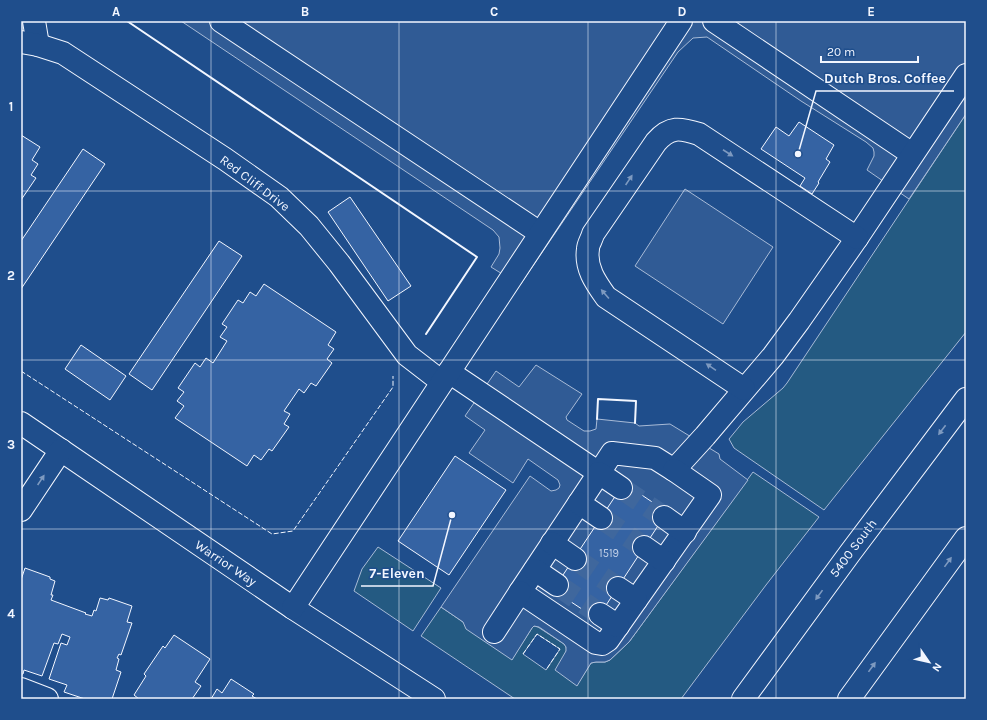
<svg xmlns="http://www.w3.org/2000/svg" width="987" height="720" viewBox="0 0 987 720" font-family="Karla,sans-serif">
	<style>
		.green { fill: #245a82; stroke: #a8bbd7; fill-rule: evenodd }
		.parking { fill: #305b95; stroke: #a8bbd7 }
		.building { fill: #3563a3; stroke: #f2f6ff }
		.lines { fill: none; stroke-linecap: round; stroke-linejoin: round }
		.minor-tunnel { stroke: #3f679d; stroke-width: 22; stroke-dasharray: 22 11; stroke-linecap: butt }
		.minor-casing { stroke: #f2f6ff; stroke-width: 24 }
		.major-casing { stroke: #f2f6ff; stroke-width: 24 }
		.minor { stroke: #1f4e8c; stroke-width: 22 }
		.major { stroke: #1f4e8c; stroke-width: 22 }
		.fence { stroke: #f2f6ff; stroke-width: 1; stroke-dasharray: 5 2; stroke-linecap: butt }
		.wall { stroke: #f2f6ff; stroke-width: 2 }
		.oneway { fill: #7e9ac0 }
		.grid { fill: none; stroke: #f2f6ff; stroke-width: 1; stroke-opacity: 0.55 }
		.labels { text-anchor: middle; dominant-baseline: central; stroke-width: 3; stroke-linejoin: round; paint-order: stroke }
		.number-label { font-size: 11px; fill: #c3d1e8 }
		.street-label { font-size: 13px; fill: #f2f6ff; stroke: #1f4e8c }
		.leader { fill: none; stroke: #f2f6ff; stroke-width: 1.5 }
		.callout-dot { fill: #f2f6ff; stroke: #1f4e8c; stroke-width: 1.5 }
		.callout-label { font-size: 14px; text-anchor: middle; font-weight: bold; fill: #f2f6ff; stroke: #1f4e8c; stroke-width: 3; stroke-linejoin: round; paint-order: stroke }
		.neatline { fill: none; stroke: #f2f6ff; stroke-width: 1.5 }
		.grid-label { font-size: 13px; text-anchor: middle; font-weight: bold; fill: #f2f6ff }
	</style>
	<rect width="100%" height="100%" fill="#1f4e8c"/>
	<g class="green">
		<path d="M966,114V332L824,510L734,448L729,439L743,422L783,388L787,383Z"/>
		<path d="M753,472L819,517L766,585L681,699H515L421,636L441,607L463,622L512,659L532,628L534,626L538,627L564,644C567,648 567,650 565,654L577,685L591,663L596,662H605L610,660L629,642ZM537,634L560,649L546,670L523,654Z"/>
		<path d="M378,547L441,588L413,631L354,591L362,569Z"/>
	</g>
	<g class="parking">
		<path d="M181,21H966V114L909,199L867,170L874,156V152L873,148L866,142L801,101L707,37L693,38L678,52L520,285L491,267L499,254L500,248L499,237L493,230Z"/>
		<path d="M685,189L773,247L723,324L635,266Z"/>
		<path d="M536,365L582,394L566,417L567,420L584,431H590L596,429L597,419L635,423L639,426L670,424L719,454L720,459L748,480L629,642L610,660L605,662H596L591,663L577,686L555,670L566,651V647L564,644L539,627L534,626L532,628L512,660L466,629L463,622L441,607L530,476L551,491L556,490L559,488L560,485L558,480L528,459L513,483L469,453L485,430L465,416L496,371L519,387Z"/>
	</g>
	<g class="building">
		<path d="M799,122L834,145L826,159L830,162L818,182L819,183L812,194L800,186L805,178L761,149L776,127L789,136Z"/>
		<path d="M21,135L40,147L32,160L38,164L31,175L36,178L21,200Z"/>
		<path d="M83,149L105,164L21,289V241Z"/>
		<path d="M350,197L411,286L388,301L328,212Z"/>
		<path d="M219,241L242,256L152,390L129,374Z"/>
		<path d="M264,284L336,332L328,345L334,349L327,359L332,363L316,386L311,383L304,393L299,389L284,411L290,414L284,424L289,427L272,451L269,449L261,460L254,455L247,466L175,418L184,406L177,401L184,392L178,388L195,363L200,367L206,358L213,363L227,341L220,337L227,327L222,324L238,300L243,303L250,292L256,296Z"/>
		<path d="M81,345L126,376L110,400L65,369Z"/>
		<path d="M455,456L506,490L449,575L398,541Z"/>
		<path d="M624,483L667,512L597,619L553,590Z"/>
		<path d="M25,568L50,577V579L55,581L51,595H53L51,600L86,613L85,614L92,616L94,610L96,611L100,598L108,600L109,598L132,606L127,622L132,623L121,655L119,654L117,658L119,659L116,670L121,672L112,699H85L64,692L67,685L49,679L61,643L67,645L70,637L62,634L58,644L54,643L42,676L24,670L23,674H21V580Z"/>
		<path d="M174,635L210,659L195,682L201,686L192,699H139L134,695L146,676L144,674L163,646L165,648Z"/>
		<path d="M231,679L254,694L252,696L257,699H211L217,689L222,693Z"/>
	</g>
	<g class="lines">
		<g class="minor-tunnel">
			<path d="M621,488L664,517"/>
			<path d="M601,518L644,547"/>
			<path d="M575,559L618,588"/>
			<path d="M557,585L600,614"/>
		</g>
		<g class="minor-casing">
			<g id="minor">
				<path d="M34,21L38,45"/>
				<path d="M221,21L540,233"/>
				<path d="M714,21L912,154"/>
				<path d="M21,42L38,45L63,53L225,159L279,197L309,226L339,263L407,355L442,382"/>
				<path d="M449,372L599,473L612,453L655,458L674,470L705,436L773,356L799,321L857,238L966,75"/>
				<path d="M744,389L606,297C596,283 585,268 588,249C588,244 592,239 593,234L656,142C670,126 680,128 699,134L857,238"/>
				<path d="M21,423L293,608L434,699"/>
				<path d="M621,488L599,473L520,592L596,643L602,644L608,640L710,495L674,470"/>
				<path d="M579,503L601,518"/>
				<path d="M21,510L61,450"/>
				<path d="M664,517L685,532"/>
				<path d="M552,543L575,559"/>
				<path d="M644,547L664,561"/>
				<path d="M535,570L557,585"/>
				<path d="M618,588L636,600"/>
				<path d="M293,608L681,21"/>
				<path d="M600,614L618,626"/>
				<path d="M494,632L520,592"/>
				<path d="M21,689L47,699"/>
			</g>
		</g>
		<g class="major-casing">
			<g id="major">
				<path d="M743,699L850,553L966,399"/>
				<path d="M849,699L966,538"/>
			</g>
		</g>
		<use href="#minor" class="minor"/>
		<use href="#major" class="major"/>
		<g class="fence">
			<path d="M21,371L272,534L293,531L393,387V376"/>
			<path d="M523,654L537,634L560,649L546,670"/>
		</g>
		<g class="wall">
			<path d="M127,21L477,257L426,334"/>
			<path d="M597,419L598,399L636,401L635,423"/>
		</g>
	</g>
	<defs><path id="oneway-solid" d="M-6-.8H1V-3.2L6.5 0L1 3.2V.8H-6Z"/></defs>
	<g class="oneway">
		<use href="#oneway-solid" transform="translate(728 153) rotate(33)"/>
		<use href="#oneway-solid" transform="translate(629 180) rotate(-56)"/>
		<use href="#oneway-solid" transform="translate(605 294) rotate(-131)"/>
		<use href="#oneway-solid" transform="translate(711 367) rotate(-146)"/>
		<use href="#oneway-solid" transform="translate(942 430) rotate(127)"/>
		<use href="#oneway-solid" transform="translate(41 480) rotate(-56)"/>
		<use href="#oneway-solid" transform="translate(948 562) rotate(-54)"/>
		<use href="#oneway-solid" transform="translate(819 595) rotate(126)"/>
		<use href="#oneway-solid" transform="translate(872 667) rotate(-54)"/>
	</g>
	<path class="grid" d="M211,21V699M399,21V699M588,21V699M776,21V699M21,191H966M21,360H966M21,529H966"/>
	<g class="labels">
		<g class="number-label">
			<text x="609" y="553">1519</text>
		</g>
		<g class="street-label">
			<text transform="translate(255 183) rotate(37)">Red Cliff Drive</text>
			<text transform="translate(853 548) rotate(-53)">5400 South</text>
			<text transform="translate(226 563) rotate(34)">Warrior Way</text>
		</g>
	</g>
	<path class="leader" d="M798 154L816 91H954M452 515L433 586H361"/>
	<g class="callout-dot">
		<circle cx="798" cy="154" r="4"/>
		<circle cx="452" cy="515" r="4"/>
	</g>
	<g class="callout-label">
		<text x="885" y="83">Dutch Bros. Coffee</text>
		<text x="397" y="578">7-Eleven</text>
	</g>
	<rect width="987" height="720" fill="none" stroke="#1f4e8c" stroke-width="44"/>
	<g transform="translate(929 662) rotate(124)" stroke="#1f4e8c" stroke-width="3" paint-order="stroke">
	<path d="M0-3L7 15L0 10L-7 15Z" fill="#f2f6ff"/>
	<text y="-6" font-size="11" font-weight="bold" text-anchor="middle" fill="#f2f6ff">N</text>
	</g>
	<path d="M821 56v6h97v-6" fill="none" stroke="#f2f6ff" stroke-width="2"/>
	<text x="827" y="56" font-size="12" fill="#f2f6ff" stroke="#1f4e8c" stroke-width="3" paint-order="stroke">20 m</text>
	<rect x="22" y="22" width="943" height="676" class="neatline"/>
	<g class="grid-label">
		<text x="116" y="16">A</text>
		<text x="305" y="16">B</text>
		<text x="494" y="16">C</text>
		<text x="682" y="16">D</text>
		<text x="871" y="16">E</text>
		<text x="11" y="111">1</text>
		<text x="11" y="280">2</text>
		<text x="11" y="449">3</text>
		<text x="11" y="618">4</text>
	</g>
</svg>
